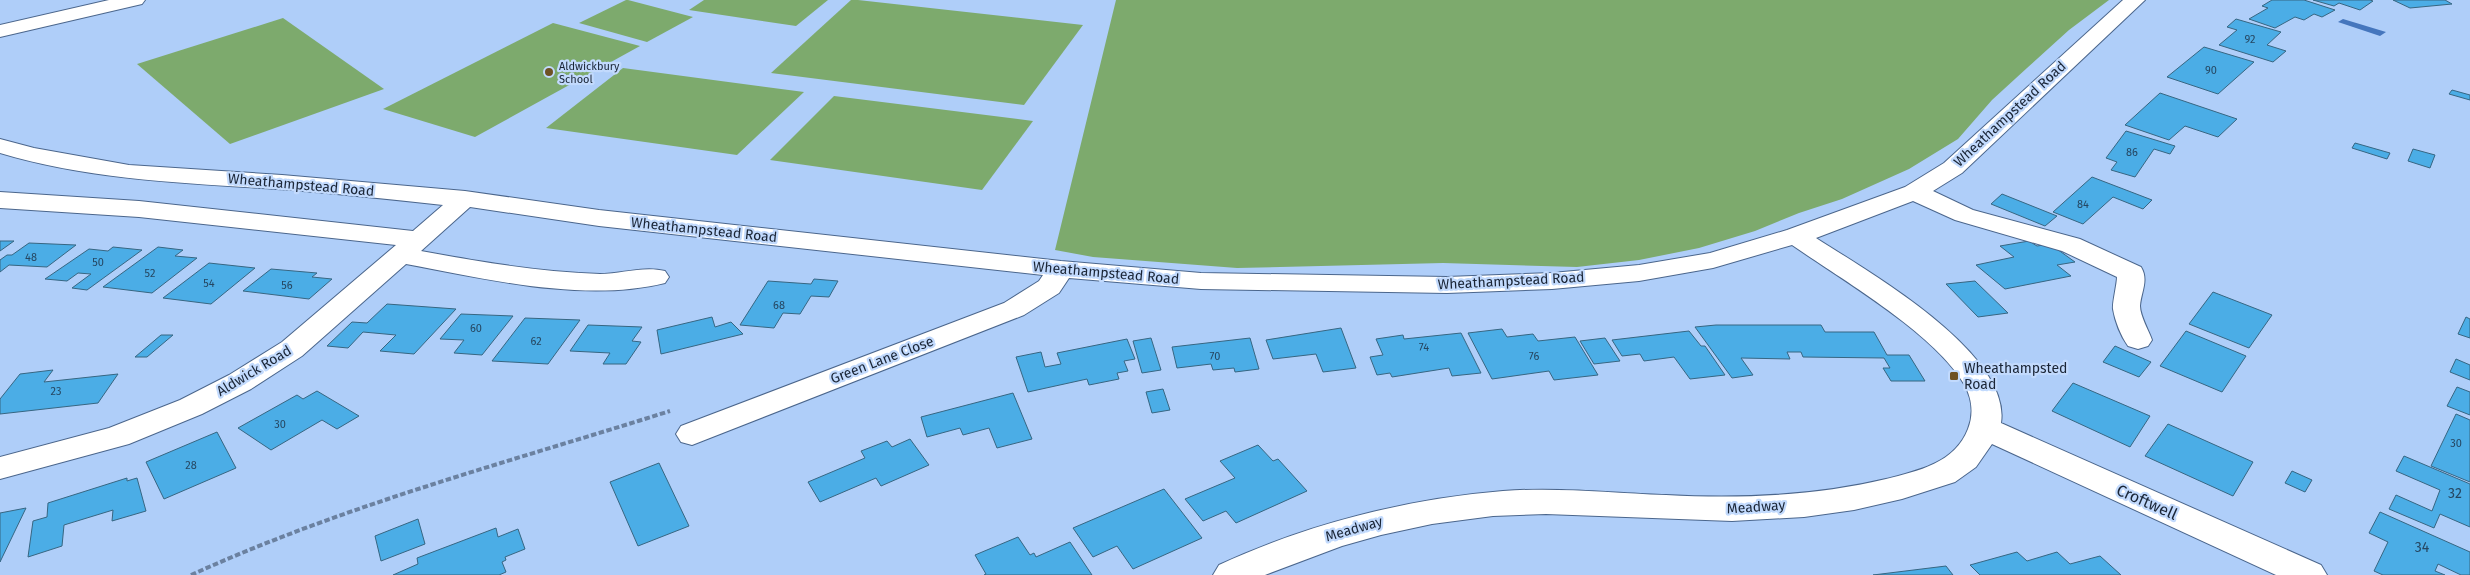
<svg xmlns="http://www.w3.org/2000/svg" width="2470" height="575" viewBox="0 0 2470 575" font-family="'Fira Sans',sans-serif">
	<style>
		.green { fill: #7daa6d }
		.water { fill: #4576bd }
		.building { fill: #4bade6; stroke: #376682 }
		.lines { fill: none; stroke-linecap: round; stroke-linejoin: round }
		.minor-casing { stroke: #4b668c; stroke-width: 2 }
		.path { stroke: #6b81a0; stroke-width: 4; stroke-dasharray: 5.5 2.5; stroke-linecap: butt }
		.minor { fill: #fff; fill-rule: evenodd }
		.poi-dot { fill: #6e5225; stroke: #c2dafd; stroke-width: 2 }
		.labels { text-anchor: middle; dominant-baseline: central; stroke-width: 4.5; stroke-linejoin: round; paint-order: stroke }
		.number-label { font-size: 11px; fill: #264762 }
		.far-poi-label { font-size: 11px; fill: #1a2536; stroke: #c2dafd; text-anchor: start }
		.street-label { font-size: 14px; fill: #1a2536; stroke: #c2dafd }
		.poi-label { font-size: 14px; fill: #1a2536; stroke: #c2dafd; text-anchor: start }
		.near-number-label { font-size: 14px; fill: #264762 }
		.near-street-label { font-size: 16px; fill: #1a2536; stroke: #c2dafd }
	</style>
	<rect width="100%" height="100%" fill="#afcef9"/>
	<g class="green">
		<path d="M626,0H628L693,17L647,42L579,23Z"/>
		<path d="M704,0H828L796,26L689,10Z"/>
		<path d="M851,0H858L1083,25L1024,105L771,73Z"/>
		<path d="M1116,0H2109L2069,30L2027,68L1992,100L1958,139L1909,169L1842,199L1799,213L1755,231L1699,248L1639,260L1577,267L1443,263L1237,268L1093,257L1055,250Z"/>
		<path d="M283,18L384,89L230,144L137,64Z"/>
		<path d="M553,23L640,46L475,137L383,109Z"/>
		<path d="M623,68L804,92L737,155L546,128Z"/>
		<path d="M834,96L1033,121L982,190L770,160Z"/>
	</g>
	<path class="water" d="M2343,19L2386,32L2380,36L2338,22Z"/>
	<g class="building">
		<path d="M2272,0H2304L2335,10L2322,17L2314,14L2304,20L2295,17L2275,28L2249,19L2268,8L2262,6Z"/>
		<path d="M2313,0H2370L2373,1L2360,10L2339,3L2334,6Z"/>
		<path d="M2393,0H2445L2452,4L2410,8Z"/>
		<path d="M2236,19L2281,32L2267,45L2286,51L2273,62L2219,45L2237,30L2227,27Z"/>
		<path d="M2204,47L2254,62L2218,94L2167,77Z"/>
		<path d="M2452,90L2470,95V100L2449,94Z"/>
		<path d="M2160,93L2237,119L2218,137L2185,126L2169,140L2125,125Z"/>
		<path d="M2126,131L2175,146L2170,154L2154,149L2135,177L2111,170L2117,162L2106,158Z"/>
		<path d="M2355,143L2390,153L2387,159L2352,148Z"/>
		<path d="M2413,149L2435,155L2430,168L2408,161Z"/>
		<path d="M2092,177L2152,200L2143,209L2113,197L2083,224L2053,212Z"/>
		<path d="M2002,194L2057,216L2045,226L1991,204Z"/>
		<path d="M0,241H14L0,251Z"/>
		<path d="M2029,241L2037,246L2050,244L2075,262L2057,265L2071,276L2005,289L1976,265L2014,257L2000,246Z"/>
		<path d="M29,243L76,245L47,267L9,265L0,272V260L7,255H12Z"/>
		<path d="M113,247L142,250L87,290L72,288L91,274L78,273L67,281L45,279L89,249L108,251Z"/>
		<path d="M158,247L183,250L175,256L197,258L152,293L103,287Z"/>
		<path d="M209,263L255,268L211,304L163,298Z"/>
		<path d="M271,269L317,273L312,277L332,279L309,299L243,291Z"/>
		<path d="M814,279L838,281L829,297L811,296L800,314L783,313L774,328L740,325L768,281L811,284Z"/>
		<path d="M1975,281L2008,313L1978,317L1946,284Z"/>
		<path d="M2213,292L2272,315L2249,348L2189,324Z"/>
		<path d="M387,304L456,309L414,354L380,351L396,335L363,332L348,348L327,346L352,322L367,323Z"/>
		<path d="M461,314L513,316L482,355L454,353L464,340L440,339Z"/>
		<path d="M712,317L715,327L731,322L743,334L661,354L657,330Z"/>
		<path d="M2466,317L2470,319V338L2458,334Z"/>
		<path d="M525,318L580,320L548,364L492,361Z"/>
		<path d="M588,325L642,327L632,341L641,342L626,364H603L610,353L570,351Z"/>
		<path d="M1716,325H1821L1825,332H1874L1887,355H1909L1925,381H1891L1883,368H1890L1884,358L1803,357L1801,352H1787L1790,359L1741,358L1753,375L1732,378L1695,327Z"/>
		<path d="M1341,328L1356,368L1323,372L1316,354L1273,359L1266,340Z"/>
		<path d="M1502,329L1507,337L1533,334L1538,341L1575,337L1598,375L1554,380L1549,371L1492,379L1468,333Z"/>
		<path d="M1689,331L1701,346H1705L1725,375L1690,379L1674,357L1644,361L1640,354L1622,356L1612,340Z"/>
		<path d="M2186,331L2246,356L2222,392L2160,366Z"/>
		<path d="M1461,333L1481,373L1452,376L1449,368L1392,377L1390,373L1377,375L1370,357L1383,355L1376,339L1403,335L1404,339Z"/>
		<path d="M161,335H173L147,357H135Z"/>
		<path d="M1151,338L1161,370L1142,373L1133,341Z"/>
		<path d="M1250,338L1259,369L1235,372L1234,368L1213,370L1211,364L1177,368L1172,347Z"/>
		<path d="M1605,338L1620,361L1594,364L1580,341Z"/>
		<path d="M1127,339L1135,359L1124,361L1128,371L1117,373L1119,379L1089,385L1087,379L1028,392L1016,357L1041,352L1045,367L1061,364L1057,353Z"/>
		<path d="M2115,346L2151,362L2139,377L2103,362Z"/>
		<path d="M2456,359L2470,365V380L2450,372Z"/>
		<path d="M53,370L44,382L118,374L98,403L0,414V399L20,374Z"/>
		<path d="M2073,383L2150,416L2130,447L2052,411Z"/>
		<path d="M2457,387L2470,392V415L2447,406Z"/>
		<path d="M1163,389L1170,410L1152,413L1146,392Z"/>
		<path d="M317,391L359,416L337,429L322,420L271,450L238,428L297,395L303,399Z"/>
		<path d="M1013,393L1032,439L997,448L989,428L963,435L960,428L927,437L921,417Z"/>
		<path d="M2456,414L2470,420V482L2431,466Z"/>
		<path d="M2168,424L2253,462L2233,496L2145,456Z"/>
		<path d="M217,432L236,468L164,499L146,462Z"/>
		<path d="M910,439L929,465L881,486L876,478L820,502L808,482L865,458L861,451L887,441L892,447Z"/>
		<path d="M1258,445L1273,461L1278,459L1307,491L1236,523L1226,511L1203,521L1185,499L1235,478L1220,461Z"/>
		<path d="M2404,456L2470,484V527L2440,514L2434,528L2389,509L2396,495L2432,511L2440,490L2396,471Z"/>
		<path d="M659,463L689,526L638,546L610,482Z"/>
		<path d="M2292,471L2312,480L2305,492L2285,483Z"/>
		<path d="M127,478V481L137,478L146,511L112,521L113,510L64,525L62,546L28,557L33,521L47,517L48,503Z"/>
		<path d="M1164,489L1202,538L1133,569L1117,546L1093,557L1073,528Z"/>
		<path d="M26,508L0,562V513Z"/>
		<path d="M2380,512L2470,552V575H2461L2438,564L2435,571L2445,575H2383L2374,571L2388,542L2369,533Z"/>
		<path d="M418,519L425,544L381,561L375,536Z"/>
		<path d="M496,528L498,537L518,529L525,549L505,557L506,560L502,562L506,572L499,575H393L418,564L417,558Z"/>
		<path d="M1018,537L1030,555L1034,553L1036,557L1070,542L1092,575H984L986,574L975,555Z"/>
		<path d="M2017,552L2027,561L2057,552L2070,564L2100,556L2121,575H1980L1970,565Z"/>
		<path d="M1946,566L1953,575H1873Z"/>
	</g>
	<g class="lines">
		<g class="minor-casing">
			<g id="minor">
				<path d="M109,0H145L142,4L0,37V25Z"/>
				<path d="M2123,0H2145L1962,173L1933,191L1973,210L2080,239L2141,267C2149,280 2141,292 2140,306C2140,316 2149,331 2152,340L2148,346L2138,349L2128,346C2121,336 2115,321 2113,309C2112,304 2117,284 2117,277L2062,251L1955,220L1913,201L1816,238C1867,271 2012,353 2001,423L2321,565L2327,575H2276L1992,444L1976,467L1955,482L1902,499L1854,510L1804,517L1732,521L1546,514L1493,516L1432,524L1381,535L1342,546L1265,575H1213L1219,565C1307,524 1406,499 1503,491C1557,487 1612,493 1666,495C1740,499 1815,496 1886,479C1918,471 1955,463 1968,429C1974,414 1972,398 1964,384C1934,333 1841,279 1792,245L1713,268L1639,281L1552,289L1447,293L1201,289L1069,278L1059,293L1024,315L692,445L681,442L676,434L681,426L1004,303L1039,281L1043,275L599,226L470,207L421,251C481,262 539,272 600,274C621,274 643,266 665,271L669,277L665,283C585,303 486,279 406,264L302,356L251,389L202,414L129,444L0,479V457L109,428L180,400L229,375L282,342L396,245L139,217L0,208V192L139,201L413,231L443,205C388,199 333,193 277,189C184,183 90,180 0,153V139L34,148L129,165L282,175L465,191L599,210L1061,261L1201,273L1447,277L1552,273L1639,265L1710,253L1787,230L1905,187L1944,163Z"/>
			</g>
		</g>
		<path class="path" d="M191,575C345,505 509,462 670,411"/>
		<use href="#minor" class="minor"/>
	</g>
	<g class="poi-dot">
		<circle cx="549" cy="72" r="5"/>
		<rect x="1949" y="371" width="10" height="10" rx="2.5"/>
	</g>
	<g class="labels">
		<g class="number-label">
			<text x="2250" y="39">92</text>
			<text x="2211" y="70">90</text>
			<text x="2132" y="152">86</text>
			<text x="2083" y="204">84</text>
			<text x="31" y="257">48</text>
			<text x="98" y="262">50</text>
			<text x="150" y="273">52</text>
			<text x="209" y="283">54</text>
			<text x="287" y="285">56</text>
			<text x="779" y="305">68</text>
			<text x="476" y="328">60</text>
			<text x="536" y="341">62</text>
			<text x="1424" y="347">74</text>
			<text x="1215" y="356">70</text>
			<text x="1534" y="356">76</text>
			<text x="56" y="391">23</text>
			<text x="280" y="424">30</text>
			<text x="2456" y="443">30</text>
			<text x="191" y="465">28</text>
		</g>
		<g class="far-poi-label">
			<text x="559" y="66">Aldwickbury<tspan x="559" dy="13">School</tspan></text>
		</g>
		<g class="street-label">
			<text transform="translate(2010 114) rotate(-43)">Wheathampstead Road</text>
			<text transform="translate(301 185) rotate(5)">Wheathampstead Road</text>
			<text transform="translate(704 230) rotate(6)">Wheathampstead Road</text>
			<text transform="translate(1106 273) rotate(5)">Wheathampstead Road</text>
			<text transform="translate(1511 281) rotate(-3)">Wheathampstead Road</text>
			<text transform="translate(882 360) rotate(-21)">Green Lane Close</text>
			<text transform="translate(254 371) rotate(-31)">Aldwick Road</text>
			<text transform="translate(1756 507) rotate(-4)">Meadway</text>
			<text transform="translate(1354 529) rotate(-16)">Meadway</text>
		</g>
		<g class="poi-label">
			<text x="1964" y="368">Wheathampsted<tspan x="1964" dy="16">Road</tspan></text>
		</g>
		<g class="near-number-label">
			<text x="2455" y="493">32</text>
			<text x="2422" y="547">34</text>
		</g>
		<g class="near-street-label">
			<text transform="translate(2147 502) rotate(24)">Croftwell</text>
		</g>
	</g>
</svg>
